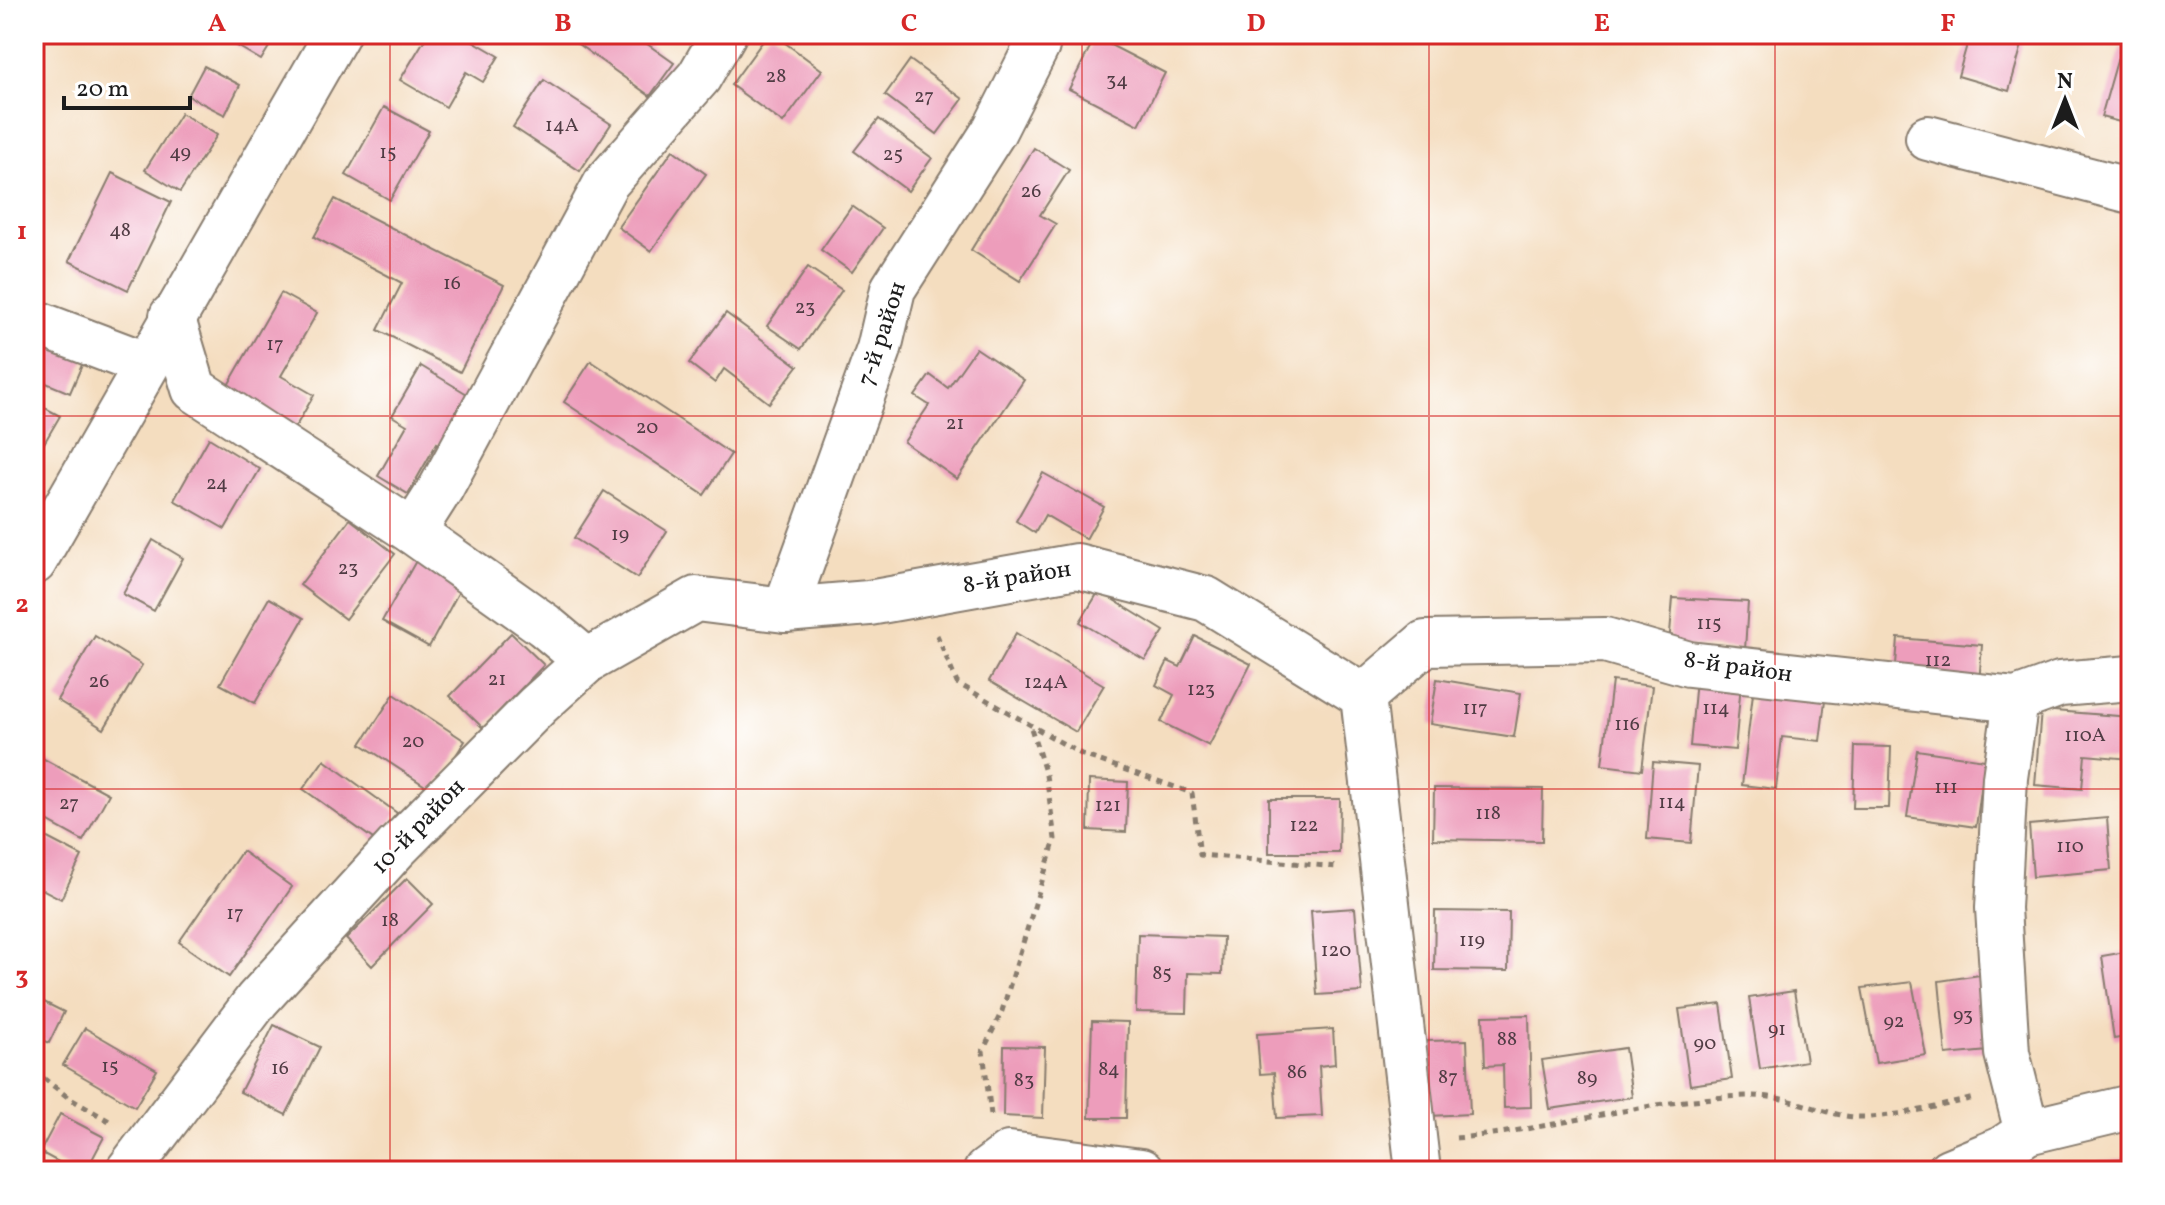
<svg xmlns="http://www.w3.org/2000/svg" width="2165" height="1205" viewBox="0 0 2165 1205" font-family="Vollkorn,serif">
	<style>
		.building { fill: #ed9dbb }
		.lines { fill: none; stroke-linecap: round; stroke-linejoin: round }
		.minor-casing { stroke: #887c6e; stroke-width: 48 }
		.path { stroke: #887c6e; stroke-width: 5; stroke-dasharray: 6 6; stroke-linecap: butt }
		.minor { stroke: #fff; stroke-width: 44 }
		.grid { fill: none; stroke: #d62828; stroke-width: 2; stroke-opacity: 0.55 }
		.labels { text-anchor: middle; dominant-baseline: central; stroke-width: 6; stroke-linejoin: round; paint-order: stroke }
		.number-label { font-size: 20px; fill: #503c44 }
		.street-label { font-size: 24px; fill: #1c1c1c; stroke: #fff }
		.neatline { fill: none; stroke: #d62828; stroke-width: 3 }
		.grid-label { font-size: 26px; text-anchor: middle; font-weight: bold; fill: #d62828 }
	</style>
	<rect width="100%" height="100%" fill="#fff"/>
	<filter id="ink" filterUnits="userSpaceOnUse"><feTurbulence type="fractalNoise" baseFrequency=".0125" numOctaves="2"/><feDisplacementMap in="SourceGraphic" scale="16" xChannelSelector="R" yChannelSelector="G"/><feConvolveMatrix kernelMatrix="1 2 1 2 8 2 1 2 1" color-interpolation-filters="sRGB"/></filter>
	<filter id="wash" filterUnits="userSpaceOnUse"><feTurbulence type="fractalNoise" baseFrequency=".006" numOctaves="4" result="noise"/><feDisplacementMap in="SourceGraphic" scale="32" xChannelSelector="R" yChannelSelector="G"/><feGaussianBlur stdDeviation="1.8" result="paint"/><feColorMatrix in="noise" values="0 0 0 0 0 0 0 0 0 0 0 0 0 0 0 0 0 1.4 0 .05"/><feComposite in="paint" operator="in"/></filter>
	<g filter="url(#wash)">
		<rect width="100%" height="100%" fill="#f4ddbf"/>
		<g id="blocks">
			<g class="building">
				<path d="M217,34H277L261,60Z"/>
				<path d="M428,34H461L499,56L483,82L466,72L446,107L400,80Z"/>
				<path d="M564,34H633L674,63L650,96Z"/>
				<path d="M768,34H773L822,70L783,123L731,85Z"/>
				<path d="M1970,34H2025L2009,91L1958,76Z"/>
				<path d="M1095,37L1165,73L1139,125L1069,89Z"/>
				<path d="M2121,47L2131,50V125L2101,117Z"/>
				<path d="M910,60L963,99L937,134L885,95Z"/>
				<path d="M204,66L240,85L225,115L188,96Z"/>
				<path d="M544,80L611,124L580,171L513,127Z"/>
				<path d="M384,107L429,131L390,200L346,175Z"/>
				<path d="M181,113L217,135L180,192L145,170Z"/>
				<path d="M879,119L932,158L908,191L854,151Z"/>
				<path d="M1034,148L1069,170L1040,215L1056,224L1020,281L971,250Z"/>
				<path d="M673,150L706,174L651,251L618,227Z"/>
				<path d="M112,173L171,202L128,290L69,261Z"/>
				<path d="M335,199L504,285L460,372L378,330L402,283L314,237Z"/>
				<path d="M852,206L883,228L852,272L821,250Z"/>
				<path d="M808,267L842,290L801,349L767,326Z"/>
				<path d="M281,293L317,313L281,376L314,395L292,433L223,394Z"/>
				<path d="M726,313L798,366L769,403L724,369L715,383L689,363Z"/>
				<path d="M34,328L88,351L70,393L34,378Z"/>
				<path d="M976,348L1024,380L957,479L904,442L929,405L915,396L930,375L948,388Z"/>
				<path d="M591,361L731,454L704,495L564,402Z"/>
				<path d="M421,366L477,400L448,450L437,443L408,494L378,476L407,425L392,416Z"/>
				<path d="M34,402L60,416L36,457L34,456Z"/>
				<path d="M209,438L260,469L225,529L174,500Z"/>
				<path d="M1043,473L1104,507L1086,539L1045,515L1035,533L1016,521Z"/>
				<path d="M604,491L667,531L637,578L574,538Z"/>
				<path d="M350,519L395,554L345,619L300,585Z"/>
				<path d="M153,540L183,558L154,611L123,594Z"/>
				<path d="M417,559L463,584L429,647L382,621Z"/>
				<path d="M1099,591L1164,631L1145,660L1080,622Z"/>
				<path d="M269,598L304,618L255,703L220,684Z"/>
				<path d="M1673,598L1748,602L1745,650L1669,645Z"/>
				<path d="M511,633L544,665L483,728L450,696Z"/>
				<path d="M1016,633L1104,685L1076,732L989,681Z"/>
				<path d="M95,636L142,665L104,729L57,700Z"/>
				<path d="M1195,636L1251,664L1209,746L1161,722L1174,695L1156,685L1168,661L1180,667Z"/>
				<path d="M1898,638L1982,645L1979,684L1895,678Z"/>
				<path d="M1697,668L1742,672L1735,750L1690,746Z"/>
				<path d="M1437,679L1521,693L1514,737L1430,724Z"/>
				<path d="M1612,681L1652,686L1642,770L1602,765Z"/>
				<path d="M1753,693L1825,701L1820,741L1782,737L1776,789L1742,785Z"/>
				<path d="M394,694L465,741L433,791L361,744Z"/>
				<path d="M2041,710L2131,717V759L2085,755L2082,789L2035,785Z"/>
				<path d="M1855,746L1891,747L1889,808H1853Z"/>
				<path d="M1917,750L1985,760L1976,827L1907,817Z"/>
				<path d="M42,758L109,794L83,841L34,814V772Z"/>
				<path d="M324,760L397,813L376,841L303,789Z"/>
				<path d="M1653,762L1698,766L1691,843L1647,839Z"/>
				<path d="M1089,780L1128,782L1126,832L1088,830Z"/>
				<path d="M1434,788L1543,789L1542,841L1433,839Z"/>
				<path d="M1269,799H1340L1339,853H1269Z"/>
				<path d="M2107,818L2111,870L2033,877L2029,825Z"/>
				<path d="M34,831L82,856L61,899L34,885Z"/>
				<path d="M242,851L292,887L229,977L179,942Z"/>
				<path d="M407,878L433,904L372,966L346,939Z"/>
				<path d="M1355,908L1362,992L1317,995L1311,911Z"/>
				<path d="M1435,911L1509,912L1508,971L1434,970Z"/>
				<path d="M1138,934L1223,937L1222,974L1188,973L1187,1013L1136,1012Z"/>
				<path d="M2131,951V1036L2114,1039L2102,956Z"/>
				<path d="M1980,975L1988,1051L1946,1055L1939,981Z"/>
				<path d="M1912,982L1926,1055L1876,1063L1862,988Z"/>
				<path d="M1794,991L1806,1061L1760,1069L1749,998Z"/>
				<path d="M34,997L64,1012L49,1043L34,1035Z"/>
				<path d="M1721,1004L1732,1079L1690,1085L1679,1009Z"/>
				<path d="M1529,1015L1531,1107L1504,1108L1503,1065L1485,1066L1483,1016Z"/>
				<path d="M1092,1021L1128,1022L1126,1118H1089Z"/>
				<path d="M274,1025L320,1047L286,1115L240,1092Z"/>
				<path d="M85,1028L157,1070L135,1107L63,1065Z"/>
				<path d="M1333,1029L1335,1064L1319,1066L1322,1116L1277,1118L1274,1073L1260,1074L1257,1034Z"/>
				<path d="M1467,1040L1470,1114L1429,1116L1426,1041Z"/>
				<path d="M1004,1046L1045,1047L1043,1118L1003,1116Z"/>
				<path d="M1625,1048L1632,1097L1550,1109L1542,1060Z"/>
				<path d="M60,1114L104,1137L86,1171H75L40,1152Z"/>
				<path d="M2131,1158V1171H2099L2098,1161Z"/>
			</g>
		</g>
	</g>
	<g filter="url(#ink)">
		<use href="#blocks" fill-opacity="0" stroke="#887c6e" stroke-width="2"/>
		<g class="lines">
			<g class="minor-casing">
				<g id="minor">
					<path d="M1928,138L2131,191"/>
					<path d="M172,316L194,389L413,532L544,625L587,661"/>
					<path d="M34,322L145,364"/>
					<path d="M413,532L441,488L606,183L699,77L724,34"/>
					<path d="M34,562L337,34"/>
					<path d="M785,610L879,349L893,289L994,131L1037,46L1039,34"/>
					<path d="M1363,696L1425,643L1605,640L1689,664L2016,700L2060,684L2131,678"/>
					<path d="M2016,700L2005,778L1998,908L2007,1053L2027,1132"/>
					<path d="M128,1171L257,1000L396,848L538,705L587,661L696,599L785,610L869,603L1077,566L1206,599L1363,696L1418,1171"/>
					<path d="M986,1171L1009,1154L1141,1171"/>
					<path d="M1949,1171L2002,1149L2027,1132L2131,1107"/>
				</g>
			</g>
			<g class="path">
				<path d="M937,635L957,683L1083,755L1192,793L1200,855L1338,867"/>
				<path d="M34,1071L69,1098L111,1122"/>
				<path d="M991,1115L983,1051L1002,1011L1055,839L1046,775L1030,725"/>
				<path d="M1456,1138C1553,1130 1648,1099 1746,1096C1786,1095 1805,1107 1841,1115C1874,1123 1940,1106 1974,1098"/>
			</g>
			<use href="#minor" class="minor"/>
		</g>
	</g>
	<path class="grid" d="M390,34V1171M736,34V1171M1082,34V1171M1429,34V1171M1775,34V1171M34,416H2131M34,789H2131"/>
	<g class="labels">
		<g class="number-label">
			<text x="776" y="77">28</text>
			<text x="1117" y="81">34</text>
			<text x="924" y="97">27</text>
			<text x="562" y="126">14А</text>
			<text x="180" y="153">49</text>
			<text x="388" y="153">15</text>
			<text x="893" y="155">25</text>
			<text x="1031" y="192">26</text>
			<text x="120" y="231">48</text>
			<text x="452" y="284">16</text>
			<text x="805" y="308">23</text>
			<text x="275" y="345">17</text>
			<text x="955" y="424">21</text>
			<text x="647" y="428">20</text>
			<text x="217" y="484">24</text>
			<text x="620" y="535">19</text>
			<text x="348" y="569">23</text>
			<text x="1709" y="624">115</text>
			<text x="1938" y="661">112</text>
			<text x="497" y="680">21</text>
			<text x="99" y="682">26</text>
			<text x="1046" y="683">124А</text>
			<text x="1201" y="690">123</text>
			<text x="1475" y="709">117</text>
			<text x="1716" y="709">114</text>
			<text x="1627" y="725">116</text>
			<text x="2085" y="736">110А</text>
			<text x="413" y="742">20</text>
			<text x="1946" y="788">111</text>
			<text x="1672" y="803">114</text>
			<text x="69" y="804">27</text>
			<text x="1108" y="806">121</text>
			<text x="1488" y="814">118</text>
			<text x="1304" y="826">122</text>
			<text x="2070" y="847">110</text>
			<text x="235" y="914">17</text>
			<text x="390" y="921">18</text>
			<text x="1472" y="941">119</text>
			<text x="1336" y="951">120</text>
			<text x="1162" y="974">85</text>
			<text x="1963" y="1016">93</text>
			<text x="1894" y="1022">92</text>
			<text x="1777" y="1030">91</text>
			<text x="1507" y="1040">88</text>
			<text x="1705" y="1044">90</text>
			<text x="110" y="1067">15</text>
			<text x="280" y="1069">16</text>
			<text x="1109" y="1070">84</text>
			<text x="1297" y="1073">86</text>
			<text x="1448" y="1078">87</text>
			<text x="1587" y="1079">89</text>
			<text x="1024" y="1081">83</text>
		</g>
		<g class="street-label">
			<text transform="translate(883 334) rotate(-72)">7-й район</text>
			<text transform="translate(1017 578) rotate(-9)">8-й район</text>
			<text transform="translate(1738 668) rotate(8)">8-й район</text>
			<text transform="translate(419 827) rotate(-46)">10-й район</text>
		</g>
	</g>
	<rect width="2165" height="1205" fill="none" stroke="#fff" stroke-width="88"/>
	<g transform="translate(2065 100)" stroke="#ffffff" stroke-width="6" paint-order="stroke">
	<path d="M0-6L14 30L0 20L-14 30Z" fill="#1c1c1c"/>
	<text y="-12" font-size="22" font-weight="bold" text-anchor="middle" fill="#1c1c1c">N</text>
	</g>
	<path d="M64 96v12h126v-12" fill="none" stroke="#1c1c1c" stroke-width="4"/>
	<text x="76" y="96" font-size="24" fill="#1c1c1c" stroke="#ffffff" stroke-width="6" paint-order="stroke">20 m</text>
	<rect x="44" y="44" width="2077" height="1117" class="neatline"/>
	<g class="grid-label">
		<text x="217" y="31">A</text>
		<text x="563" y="31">B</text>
		<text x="909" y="31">C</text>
		<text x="1256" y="31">D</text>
		<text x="1602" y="31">E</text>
		<text x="1948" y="31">F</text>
		<text x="22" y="239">1</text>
		<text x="22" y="612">2</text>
		<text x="22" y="984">3</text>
	</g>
</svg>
